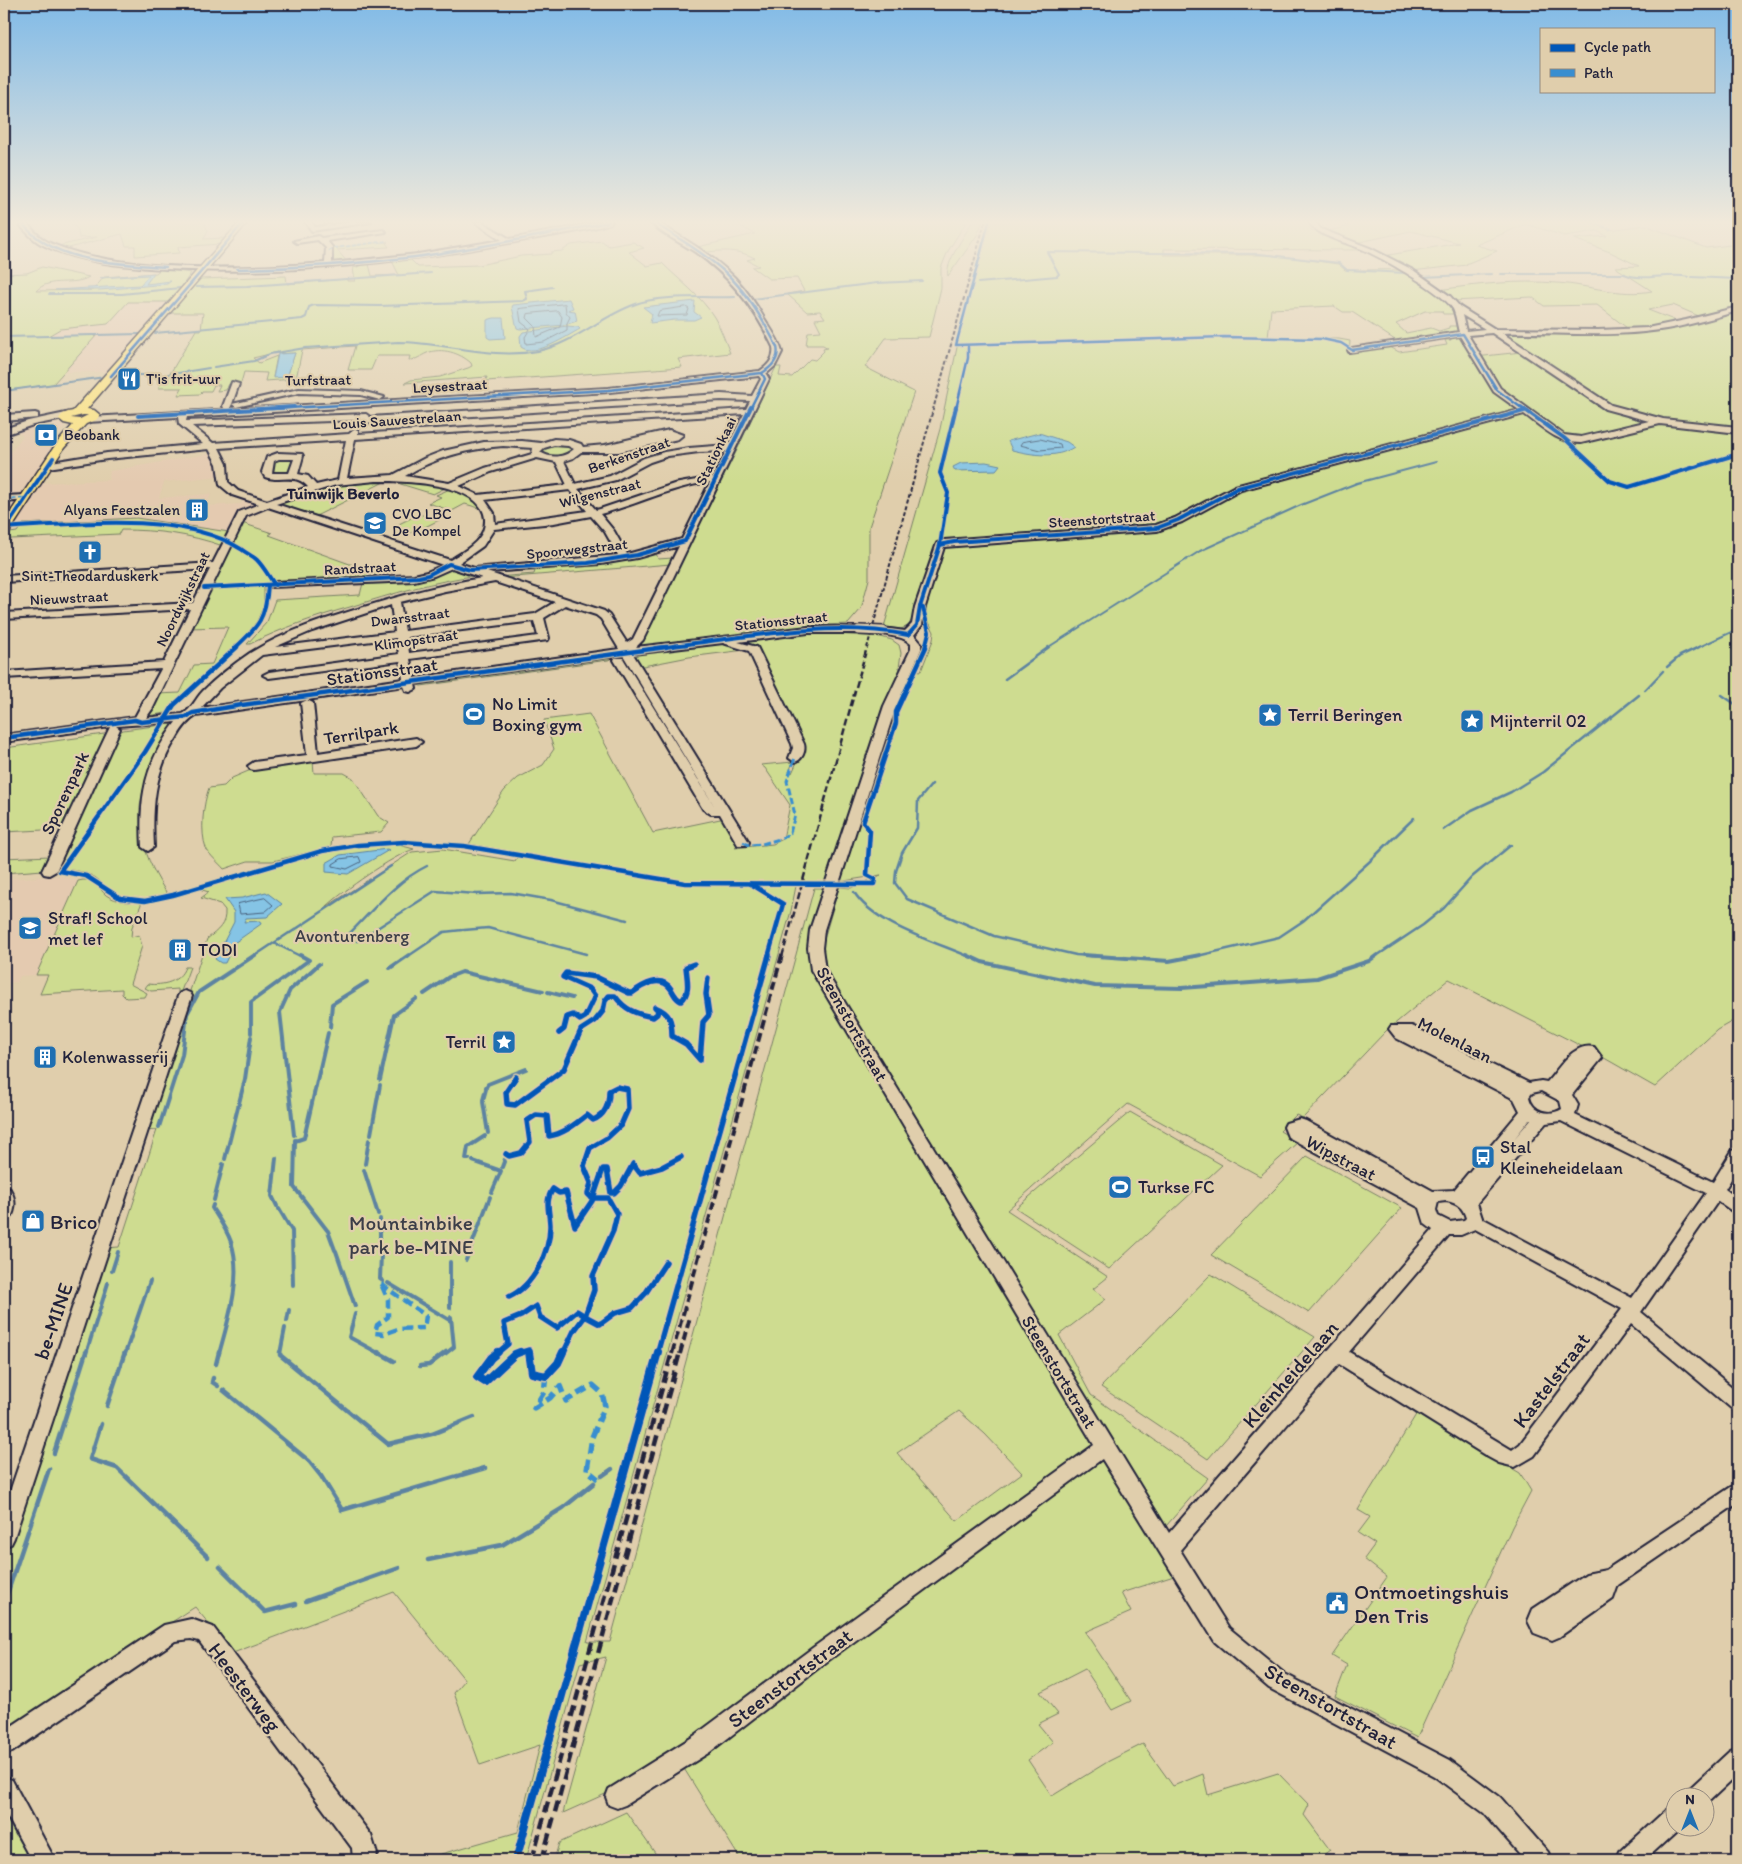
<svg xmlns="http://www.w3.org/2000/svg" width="1742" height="1864" viewBox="0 0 1742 1864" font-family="Itim,sans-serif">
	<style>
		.built { fill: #e4cab0 }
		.green { fill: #cedc90; stroke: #787f66; fill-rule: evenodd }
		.water { fill: #85c4e5; stroke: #5d83a1 }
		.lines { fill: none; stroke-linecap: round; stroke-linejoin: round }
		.shore { stroke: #4a637f; stroke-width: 1 }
		.stream-far3 { stroke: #5d83a1; stroke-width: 2 }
		.stream-far2 { stroke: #5d83a1; stroke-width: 2.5 }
		.stream-far1 { stroke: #5d83a1; stroke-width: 4 }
		.stream { stroke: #5d83a1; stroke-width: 4.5 }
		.minor-casing { stroke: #22223b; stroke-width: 4 }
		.major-casing { stroke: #22223b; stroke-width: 3 }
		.minor { fill: #e0ceac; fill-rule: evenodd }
		.major { fill: #fae180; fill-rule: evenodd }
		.rail-far3 { stroke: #22223b; stroke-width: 2; stroke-dasharray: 4 2; stroke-linecap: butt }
		.rail-far2 { stroke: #22223b; stroke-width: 2.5; stroke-dasharray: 7 3; stroke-linecap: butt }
		.rail-far1 { stroke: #22223b; stroke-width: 4; stroke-dasharray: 9 4.5; stroke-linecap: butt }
		.rail { stroke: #22223b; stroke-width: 4.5; stroke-dasharray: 11 5.5; stroke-linecap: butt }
		.minor-bridge-casing { stroke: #22223b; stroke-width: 12; stroke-linecap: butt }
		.minor-bridge { stroke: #e0ceac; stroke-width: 9 }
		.quiet-far4 { stroke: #398ed0; stroke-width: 2; stroke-dasharray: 4 2; stroke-linecap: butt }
		.quiet-far3 { stroke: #398ed0; stroke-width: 2.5; stroke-dasharray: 5 2.5; stroke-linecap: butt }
		.quiet-far2 { stroke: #398ed0; stroke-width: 3; stroke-dasharray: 7 3; stroke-linecap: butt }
		.quiet-far1 { stroke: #398ed0; stroke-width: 4.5; stroke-dasharray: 9 4.5; stroke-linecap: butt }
		.quiet { stroke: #398ed0; stroke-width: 5.5; stroke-dasharray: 11 5.5; stroke-linecap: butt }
		.cycleway-far4-casing { stroke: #e0ceac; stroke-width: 4.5 }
		.cycleway-far3-casing { stroke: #e0ceac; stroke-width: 5.5 }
		.cycleway-far2-casing { stroke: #e0ceac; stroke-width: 7 }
		.cycleway-far1-casing { stroke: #e0ceac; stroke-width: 9 }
		.cycleway-casing { stroke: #e0ceac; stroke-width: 11 }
		.cycleway-far4 { stroke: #0057b8; stroke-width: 2.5 }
		.cycleway-far3 { stroke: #0057b8; stroke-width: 4 }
		.cycleway-far2 { stroke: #0057b8; stroke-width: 4.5 }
		.cycleway-far1 { stroke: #0057b8; stroke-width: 5.5 }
		.cycleway { stroke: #0057b8; stroke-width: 8 }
		.labels { text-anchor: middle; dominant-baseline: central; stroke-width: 4.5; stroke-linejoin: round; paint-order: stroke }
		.far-poi-label { font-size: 15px; fill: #22223b; stroke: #e0ceac; text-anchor: start }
		.far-street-label { font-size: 15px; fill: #22223b; stroke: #e0ceac }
		.far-neighbourhood-label { font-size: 16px; font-weight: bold; fill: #22223b; stroke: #e0ceac }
		.street-label { font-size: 18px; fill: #22223b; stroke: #e0ceac }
		.poi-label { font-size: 18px; fill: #22223b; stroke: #e0ceac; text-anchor: start }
		.park-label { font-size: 18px; fill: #3c3e48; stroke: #e0ceac }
		.near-poi-label { font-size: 21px; fill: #22223b; stroke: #e0ceac; text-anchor: start }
		.near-park-label { font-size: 21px; fill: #3c3e48; stroke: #e0ceac }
		.near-street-label { font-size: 21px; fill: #22223b; stroke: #e0ceac }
	</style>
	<rect width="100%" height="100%" fill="#e0ceac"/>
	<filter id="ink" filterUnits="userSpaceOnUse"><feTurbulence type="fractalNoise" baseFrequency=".02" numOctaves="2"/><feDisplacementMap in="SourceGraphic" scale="10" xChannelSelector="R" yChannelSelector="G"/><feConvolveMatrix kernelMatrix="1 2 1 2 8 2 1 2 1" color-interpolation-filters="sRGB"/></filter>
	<g filter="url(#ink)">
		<g class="built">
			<path d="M128,302H171L144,333L49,335L60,329L108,324Z"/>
			<path d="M143,334L110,372H62L97,335Z"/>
			<path d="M57,423L65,426L53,442V449L4,522V457L10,453L23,436L16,430Z"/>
			<path d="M214,453L217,458L219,476L164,482L159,498L211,494L206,506L241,504L244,497L260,504L237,515L229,532L136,518L23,524L21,526H12L41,483L109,480L110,471Z"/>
			<path d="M60,876L78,881L36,975L20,976L17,982L4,983V879Z"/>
		</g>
		<g class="green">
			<path d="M70,222H204L208,231L203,239L226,238L221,244L178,247L179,253L135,256V246H126L122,234L65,249L58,246L97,237L79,238L78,230Z"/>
			<path d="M733,222H966L948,251L941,268V288L929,337L886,338L865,367L914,392L869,527V579L861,609L848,624L822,625L637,650L737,450L776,367H781L779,376L792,377L810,359L815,360L824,351L823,349L828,348L823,345H806L808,332L821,331L815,319L825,318L820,311L807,312L787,294L804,291L797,278L769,279L752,267L759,266L747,260L755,258C737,249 720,250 701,253L693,248L755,234Z"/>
			<path d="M972,222H982L978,234L948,276C944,264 966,234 972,222Z"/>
			<path d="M991,222H1310L1311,230L1365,250L1164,249V255H1273L1338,264L1345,270C1361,271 1390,268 1404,271C1415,274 1451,303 1454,314H1443L1442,311H1425L1396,324L1406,333L1431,328L1439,331L1449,328V326H1460V332L1398,342L1352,312H1343L1334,306L1271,309L1268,338L1339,339L1350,341L1349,353L1388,346L1399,352L1447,345L1445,340H1451L1450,336L1461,335L1475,357L1531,351L1499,332L1592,335L1631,331L1597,305L1544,306L1532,297L1453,301L1439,290C1478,284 1518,280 1557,283C1589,285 1620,297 1652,291L1615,267L1639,266L1610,252L1574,239L1607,236L1597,231L1564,236L1526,224L1476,245L1497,251L1466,264L1467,265L1411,271L1383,256L1459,243L1411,231L1355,243L1325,232L1349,226L1339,222H1591L1609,230L1645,225L1706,248L1738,244V1018L1717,1030L1655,1087L1599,1055L1449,979L1386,1031L1303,1118L1296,1115L1280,1131L1298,1142L1260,1176L1128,1104L1007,1210L1108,1277L1093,1289L1106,1299L1059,1335L1091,1395L1208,1478L1152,1542L1177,1575L1121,1593L1131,1612L1085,1632L1131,1701L1112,1710L1085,1669L1040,1692L1058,1714L1038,1724L1053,1742L1028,1760L1052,1796L1109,1761L1143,1744L1173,1786L1203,1774L1208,1795L1278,1773L1309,1805L1304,1815L1330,1850L1316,1860H735L739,1857L683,1767L612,1791L563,1813L606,1657L580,1663L526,1860H420L518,1832L540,1745L480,1765L454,1693L465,1680L394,1592L233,1653L195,1607L4,1731V1557L105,1248L119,1247L157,1130L144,1131L146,1125L152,1124L154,1119H148L207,939C218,930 226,925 225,910L220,904L201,898L209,892L199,889L286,862L335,850L395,844L414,849C392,856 343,891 326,907L412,852L443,849L515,861L518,856L683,885L796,886L791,911L587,1642H610L814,888H826L822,946L839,887L851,888L881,875L831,883L685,882L469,844L504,791L518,778L543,765L554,749L544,720L589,714L653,833L725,818L740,843L735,848L773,844L783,839L790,805L765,768L761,765L793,762L789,772L792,773L798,760L757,647L732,641L805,632L881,637L892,640L899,645L901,653L899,668L921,671L933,640L934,632L926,616V602L914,616L908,626L901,629L884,627L940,429L960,333ZM1673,305L1701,317L1679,322L1648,310ZM959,1411L985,1434L1022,1473L957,1521L897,1453Z"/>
			<path d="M602,241L609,246L633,242L644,248L629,252L647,266L662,263C680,281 701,296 714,317C721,328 725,341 730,353L678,359L682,367L486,381L487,377L405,383L411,380L440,377L468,368L472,366L471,363C460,353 442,347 427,353C420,356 417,360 409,360L410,356H377L371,370H348L355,346L302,350L296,379L265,381L267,373L244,372L241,383L229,384L226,390L217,391L220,385H214L211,391H202L201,394L178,395L182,388H158L166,375L171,372L196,330H201L203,313H170L200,279L286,276L287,284L347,279V281H355L353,268L358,267V265L369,264L372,276L399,275L392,261L410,259L418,267L479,265L521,256L551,254V252L562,251L571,245ZM278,352V354L295,353L287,377H273L277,356L259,363L253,358Z"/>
			<path d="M383,242H388L386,243L389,247L337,250L348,263H331L332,250L335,248Z"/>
			<path d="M42,267L89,277C73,287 50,276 36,291L93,290L104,277L156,273L161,269L191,273L171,302H128L108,324L60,329L48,336L97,335L53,384L4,391V274L27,273Z"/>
			<path d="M564,443L577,449L559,458L540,454L539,450L543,447Z"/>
			<path d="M295,456L292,473L270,475L273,459Z"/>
			<path d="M388,480L314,517L278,504L279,501L332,485Z"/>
			<path d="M402,480L444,487L445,488L433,494L394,482Z"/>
			<path d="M450,489L468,496L483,509L465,504L452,511L428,503L441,497L436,495Z"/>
			<path d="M419,514L439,520L413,533L393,527Z"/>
			<path d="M136,518L229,532L223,546C189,534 157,530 121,530L119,534L11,539L4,551V541L10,533L17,532L23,524Z"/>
			<path d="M239,522L272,533L269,535L372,572L379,576L227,586L210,585Z"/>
			<path d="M656,553L658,559L673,558L671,564L502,578L496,577L534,574L535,571L486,573L605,563Z"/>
			<path d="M448,568L479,575C434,581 392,594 350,607C315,617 282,628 250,644H247L267,622L275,600L360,595L363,583L425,579Z"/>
			<path d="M264,586V605L257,621L248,633L200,678L166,713L147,716L157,694L180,693L194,665L212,664L228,627L188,628L207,588Z"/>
			<path d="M722,642L745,650L689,657L638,667L633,655Z"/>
			<path d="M610,656L613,658L608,660L421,686L415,684Z"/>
			<path d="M178,723C168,741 156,759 148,777C129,819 145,860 168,895C150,900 126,904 110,891C105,888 101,881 96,878C84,870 68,869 54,870L117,734L123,730Z"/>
			<path d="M104,734L106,735L63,829L4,832V751L5,748Z"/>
			<path d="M313,761L314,773H344L353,778L378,816L389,823L381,832L332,837L331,847L273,861H248L224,869C219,863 209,855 206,848C200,832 203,804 209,788L224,786L232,778L253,769Z"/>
			<path d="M50,856L43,870L4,873V858Z"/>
			<path d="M83,880C95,879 98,888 106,895C116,902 130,903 142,902L132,927L131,937L139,935L142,946L130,984L147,993L145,997L126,998L122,994V989L40,994L48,975H36L78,881Z"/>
			<path d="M185,967H190L180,994H178V989L151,991L145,988L148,984C163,986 180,982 185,967Z"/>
			<path d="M1130,1112L1222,1165L1109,1269L1016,1208Z"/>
			<path d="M1307,1156L1402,1208L1309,1313L1211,1255Z"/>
			<path d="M1211,1274L1315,1337L1208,1459L1101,1387Z"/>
			<path d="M1417,1413L1520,1473L1531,1491L1512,1527L1417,1738L1335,1696L1347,1665L1332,1656L1387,1577L1364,1559L1375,1544L1358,1533L1370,1517L1358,1510Z"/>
			<path d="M626,1812L660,1860H554L559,1843Z"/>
			<path d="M4,1815L30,1860H4Z"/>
		</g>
		<g class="water">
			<path d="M154,273L146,284L171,281L167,284L100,290H55L140,285L149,275L100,278Z"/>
			<path d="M569,299L573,308L568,310L575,311L577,321L564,325L520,329L517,328L512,307L513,305Z"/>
			<path d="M695,301L694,312L701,317L694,320H674L650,323L652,314L643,307Z"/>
			<path d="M494,318H503L505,338L490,339L487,337V320Z"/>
			<path d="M567,326L578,327L580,329C567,336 535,358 521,347L520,336L523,332Z"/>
			<path d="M295,353L287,377L273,378L278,354Z"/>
			<path d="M1039,433L1067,442L1074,447C1056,459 1033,455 1012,450L1008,441Z"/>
			<path d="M986,462L1000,465L996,470L955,471L953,467L961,463Z"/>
			<path d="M387,849L389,850L348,874L326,872V863L340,855Z"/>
			<path d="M266,892L282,904L267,917L246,918L244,922L260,921L261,924L234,943L225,963H221L215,959L234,922V912L225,899L242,898Z"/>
		</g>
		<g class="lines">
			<g class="shore">
				<path d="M565,304L566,312L570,317L567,323V330L544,342L526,344L525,337L530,329L521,322L519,309Z"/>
				<path d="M686,307L689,309L687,315L657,316L659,311Z"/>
				<path d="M558,311L562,317L560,327L536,337L535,326L527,318L528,314Z"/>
				<path d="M1040,439L1060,444L1061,448L1040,450L1020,445L1022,442Z"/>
				<path d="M359,857L361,862L347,869L333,866V864L341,859Z"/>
				<path d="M265,898L273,905L265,912L240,914L238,904Z"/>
			</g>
			<g class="stream-far3">
				<path d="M1501,274H1624C1644,282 1668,272 1689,277"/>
				<path d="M1421,277L1492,274"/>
				<path d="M1692,277L1738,279"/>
				<path d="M978,283L1057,276L1059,274L1047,252L1260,254L1339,263L1347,270L1406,273"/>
				<path d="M196,287L247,286L431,273"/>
				<path d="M49,294H122L180,288"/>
				<path d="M753,299L877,283L922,281"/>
				<path d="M155,333L302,319L306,317L309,307L314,305L379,306L523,301L527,299L525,291L553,287"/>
				<path d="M4,337L140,334"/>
				<path d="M214,367L254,361L270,354L305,348L398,342C445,342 490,360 538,351C572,344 601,317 633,305C659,294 707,298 735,297"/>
				<path d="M118,375H166L209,368"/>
				<path d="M4,391L105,377"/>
				<path d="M1047,648L1200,551L1301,505L1357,483L1436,462"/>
				<path d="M1697,648L1738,629"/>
			</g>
			<g class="stream-far2">
				<path d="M1667,667L1680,656L1699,647"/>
				<path d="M1005,679L1049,647"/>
				<path d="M1645,690L1663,671"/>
				<path d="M1722,695L1738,706"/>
				<path d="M932,784L918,801L917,828L902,853L896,871L895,883L907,899L994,936L1076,955L1103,957"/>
				<path d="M1443,830L1472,810L1511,792L1543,772L1639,695"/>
				<path d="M854,892C873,924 936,942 970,957"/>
				<path d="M464,930L488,928L586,954"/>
				<path d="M290,933L391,866"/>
				<path d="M344,939C370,914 394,882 427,866"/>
				<path d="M357,941L435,891L477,894L511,893L551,900L627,920"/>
				<path d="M274,943L302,957"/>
				<path d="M253,957L289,933"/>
				<path d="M407,957L444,932L462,930"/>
				<path d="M1193,957L1279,937L1303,921L1369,862L1414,818"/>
				<path d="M1375,957L1423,925L1444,908L1472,877L1511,845"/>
			</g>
			<g class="stream-far1">
				<path d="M967,955L982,962L1095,986L1182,988L1317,978L1369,961L1377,955"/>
				<path d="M1083,955L1169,961L1200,955"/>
				<path d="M390,968L409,955"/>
				<path d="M548,992L572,998"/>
				<path d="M424,994L449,977L462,972L543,991"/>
				<path d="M330,1027L332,1004L367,982"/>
				<path d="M251,1033V1002L309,960L300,955"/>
				<path d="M380,1080L394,1015L416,999"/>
				<path d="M486,1087L488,1084L526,1069"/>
				<path d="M483,1100L486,1089"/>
				<path d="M483,1102L488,1133"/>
				<path d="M159,1127L182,1055L187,1014L199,992L255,955"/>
				<path d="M371,1134L380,1085"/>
				<path d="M294,1135L280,1012L290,990L319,964"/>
				<path d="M295,1140L294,1187L327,1230"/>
				<path d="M295,1141L304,1138L328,1033"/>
				<path d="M276,1158L272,1196L277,1206"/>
				<path d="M225,1159L245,1079L251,1037"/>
				<path d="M469,1159H466L468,1147L485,1136"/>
				<path d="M473,1161L501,1171L492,1192"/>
				<path d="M365,1164L369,1140"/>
				<path d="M502,1167L505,1159"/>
				<path d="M364,1170L378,1214"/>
				<path d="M214,1200L223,1164"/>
				<path d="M213,1205L212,1208C219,1219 227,1230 231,1242C243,1277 228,1320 219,1354"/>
				<path d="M279,1209L292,1231L293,1285"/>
				<path d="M380,1219V1240"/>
				<path d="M328,1231L335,1250"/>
				<path d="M336,1251L355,1306"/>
				<path d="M381,1254L380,1279L383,1281"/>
				<path d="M466,1260L490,1197"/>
				<path d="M450,1262V1308"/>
				<path d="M112,1271L118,1252"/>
				<path d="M388,1283L451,1321"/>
				<path d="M355,1314L349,1337L380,1354"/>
				<path d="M287,1321L289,1310"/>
				<path d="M86,1354L108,1283"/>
				<path d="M125,1354L150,1281"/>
				<path d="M280,1354L285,1328"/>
				<path d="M445,1354L454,1347L451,1317"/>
			</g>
			<g class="stream">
				<path d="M280,1352V1355L388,1444L432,1434L474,1417"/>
				<path d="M378,1352L394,1361"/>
				<path d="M216,1364L219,1352"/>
				<path d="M420,1366L429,1365L446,1352"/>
				<path d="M213,1378L212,1382L218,1386"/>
				<path d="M223,1390L309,1461L321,1476L342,1510L485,1468"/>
				<path d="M107,1406L125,1352"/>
				<path d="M101,1424L90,1459L117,1468L208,1557"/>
				<path d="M54,1453L86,1352"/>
				<path d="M602,1476L612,1469"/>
				<path d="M428,1560L502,1545L563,1508L594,1483"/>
				<path d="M220,1567L265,1612L296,1604"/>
				<path d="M306,1601L399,1568"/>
				<path d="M4,1603L49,1469"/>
			</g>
			<g class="minor-casing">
				<g id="minor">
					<path d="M18,222H25C32,228 39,238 48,242C117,274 248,269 325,263L326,248L318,240L297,243L294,241L318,236L321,238L383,230L386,232L327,241L332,247V263L418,254L502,240L475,222H482L510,239L600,222H612C601,229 548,236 531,239C410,262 288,276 165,269C124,266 80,263 43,245C34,241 23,229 18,222Z"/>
					<path d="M305,222H311L315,227L354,222H371L312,231Z"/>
					<path d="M650,222H657C684,239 713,255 735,278C746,290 756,304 764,318C771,329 779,340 782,352L775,366L766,374L769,379L643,640L636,647L808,627H859L864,630L859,633H808L738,642L757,647L758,649L804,744C806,751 802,760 795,762L789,758L793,748L792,744L749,651L723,643L633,654L749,842L748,845H738L720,814H711L703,809L614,660L615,658H623L624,660L715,807L623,655L415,684L416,689L410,692L406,691L404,686L196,716C187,721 181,730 176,739C154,772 152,808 154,847L148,851L142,847C139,797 145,762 176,722L116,726L120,729L56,871L49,875L44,874L42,871L110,727L4,742V735L135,717L161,669L4,678V672L164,662L190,609L4,619V613L193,603L210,569L4,582V576L213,563L239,512L259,504L232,495L220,485L217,464L209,449L107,459L48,468L43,465L45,463L107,453L203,444L179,424L178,417L87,422V418L90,417L609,388L760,371C769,365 775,358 773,347C755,308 730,276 695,252C680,242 661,234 650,222ZM759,376L761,379L752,396L721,394L370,417L366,414L186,421L187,417L609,392ZM721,400L750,401L746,409L358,434V430L355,429L349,434L213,443L192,426L359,420L363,423ZM744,414L728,445L689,448L664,452L644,458L610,476L575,484L564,461L573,458L581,452H619L678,439L683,435L669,430L605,445L583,447L581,444L569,440L554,439L541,443L522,441L484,442L443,451L425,458L393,475L347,478L355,439ZM346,440L338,480L316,485L308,476L298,474L303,456L302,454L278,453L267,457L262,472L265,477C282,483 294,472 308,487L267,501L238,491L228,482L227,464L219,448ZM554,445L568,446L574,449C564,458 551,459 540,452L544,448ZM503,446L533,448L532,454L485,468L449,483L405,476C435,457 468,449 503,446ZM726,451L713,477L674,484L600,509L596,510L578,489L616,480L650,462L668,456L699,452ZM537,458L556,462L567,485L478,495L459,486L491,472ZM279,459H294L289,473H272L274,461ZM376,481C402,481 482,482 485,519C486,540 466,550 450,560L276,504L336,485ZM710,482L682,539L627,554L614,531L600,514C637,505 672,486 710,482ZM570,490L587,511L495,524L494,513L485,500ZM268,507L443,565L427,572L414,575L275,582L271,583V587L414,581L434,576L452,568L482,578C442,584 403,595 364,607C325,619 285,631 250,653C234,664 217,677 203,691C196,698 192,709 183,714L146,718L153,708L246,516ZM591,516L605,532L618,555L474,568L459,563L483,546L494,529L554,523ZM679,546L633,639L627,643L609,615L604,611L487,572L601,564L637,558ZM495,582L555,602L535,614L405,631L400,602L445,591ZM391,605L395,632L275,647L312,631ZM565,605L596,615L601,619L619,649L414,678L410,659L548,640L549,638L544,618ZM534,621L538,636L409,653L407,637ZM396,638L399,654L269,672L263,675L269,678L400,661L403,679L201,708L220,688L262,655Z"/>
					<path d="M1309,222H1315L1321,229L1370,248L1413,270L1450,296L1460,307L1495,329L1598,330L1647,328L1686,320L1738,307V311C1707,320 1676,329 1644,332C1597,337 1550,332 1502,333L1611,405L1663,419L1738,427V433L1660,424L1581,443C1557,443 1542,427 1524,414L1241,490L1182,522L1157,531L944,547L925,607L922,625L914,635L921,643V649L896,706L824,930L822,948L825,970L1169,1533L1433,1230L1425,1224L1420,1208L1288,1137L1284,1127L1286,1123L1300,1119L1306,1121L1433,1191L1454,1190L1520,1111L1514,1099L1396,1038L1389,1029L1391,1026H1412L1529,1083L1541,1081L1547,1082C1559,1069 1573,1042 1594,1047L1602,1058L1572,1095L1578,1105L1575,1115L1713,1182L1732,1151L1738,1149V1168L1725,1189L1738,1199V1213L1732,1211L1718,1201L1641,1312L1738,1392V1411L1731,1408L1631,1324L1534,1456L1515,1467L1499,1463L1488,1457L1339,1364L1180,1550L1229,1628L1285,1674L1450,1760L1500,1797L1548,1852L1551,1860H1525L1484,1813L1434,1776L1269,1688L1215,1642L1102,1459L825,1663L710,1752L625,1805L617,1808L609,1805L606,1797L609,1789L694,1736L811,1649L1094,1445L811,970L808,948L810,930L884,706L911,649V644C900,633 888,639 878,631L883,628L905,631L912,624L915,607L937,543L944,540L1156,525L1175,518L1235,486L1519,410L1494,392L1460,336L1349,352L1348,350L1352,348L1459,332C1457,325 1456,315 1453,309C1443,292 1379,256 1359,248C1342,241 1319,237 1309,222ZM1462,315L1485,329L1466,331ZM1492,333L1605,409L1649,421L1581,437L1564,435L1500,388L1468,335ZM1541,1091L1560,1101L1562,1109C1549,1117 1532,1112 1529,1097L1532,1093ZM1530,1119H1531L1514,1139ZM1561,1121L1706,1193L1632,1298L1482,1218L1477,1203L1546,1123ZM1446,1201C1457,1203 1463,1207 1466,1218L1464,1220L1450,1222L1438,1216L1436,1210L1438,1202ZM1475,1229L1622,1309L1520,1444L1512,1450L1349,1352L1449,1235H1461Z"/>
					<path d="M1731,222H1738V225L1732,223Z"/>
					<path d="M232,382L239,384L232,404L299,389L361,391L384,397L380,400L361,395L299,393L236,407L232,404L230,408H224L223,406Z"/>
					<path d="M35,413L38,414V418L4,421V415Z"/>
					<path d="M66,413L70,416L69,418L33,425L4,435V429L28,421Z"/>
					<path d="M26,495L31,498L29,500L4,502V496Z"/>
					<path d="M307,700L313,703L318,753L416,738L422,742L416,746L254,770L250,769L248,766L254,762L307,755L301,703Z"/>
					<path d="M185,991L190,993L192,996L14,1538L11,1544L4,1547V1509L178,996L180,993Z"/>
					<path d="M4,1187L10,1189C16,1199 16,1209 10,1219L4,1221Z"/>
					<path d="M1738,1485V1503L1618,1585L1613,1599L1559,1637L1552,1640L1534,1633L1528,1621L1533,1609L1586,1574L1606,1570L1731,1487Z"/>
					<path d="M191,1619L213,1627L371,1835L377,1854L375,1860H353L352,1848L199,1641L191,1639L175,1641L12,1752L4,1755V1731L164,1625Z"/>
					<path d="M1738,1748V1774L1706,1804L1704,1805V1796H1687L1690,1788L1730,1751Z"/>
					<path d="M4,1777L12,1780L55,1860H31L4,1810Z"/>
					<path d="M1674,1807V1826H1682L1645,1860H1617L1620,1852L1666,1810Z"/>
				</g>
			</g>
			<g class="major-casing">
				<path id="major" d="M240,222H248L87,409L94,410L100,415L96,420L86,424L64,448L8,534L4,535V522L56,444L73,425L64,423L59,419C62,413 67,412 73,411ZM83,415H88L80,419L71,418Z"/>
			</g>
			<use href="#minor" class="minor"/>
			<use href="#major" class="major"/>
			<path class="rail-far3" d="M867,648L985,222"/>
			<path class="rail-far2" d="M782,957L867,647"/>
			<g class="rail-far1">
				<path d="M672,1354L782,955"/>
				<path d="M680,1354L690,1317"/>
			</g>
			<g class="rail">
				<path d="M532,1860L672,1352"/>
				<path d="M542,1860L680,1352"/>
			</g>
			<g class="minor-bridge-casing">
				<path id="minor-bridge" d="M859,630L883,631"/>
			</g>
			<use href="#minor-bridge" class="minor-bridge"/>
			<g class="quiet-far4">
				<path d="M1591,222L1611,229"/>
				<path d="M329,251L334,248L388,241"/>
			</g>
			<path class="quiet-far3" d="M4,499L26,498"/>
			<path class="quiet-far2" d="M743,842L749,845L762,844L783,838L790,833L795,815L787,781L795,758"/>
			<path class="quiet-far1" d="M381,1284L426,1316L424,1328L398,1329L384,1334L375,1333L377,1325L388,1317V1300Z"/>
			<path class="quiet" d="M546,1376L544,1392L534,1408L550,1398L560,1386L566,1401L593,1385L602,1393L605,1406L592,1437L587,1470L598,1479"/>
			<g class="cycleway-far4-casing">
				<g id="cycleway-far4">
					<path d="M21,222C54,264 117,263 166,267"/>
					<path d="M989,222L956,345L1224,337L1322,339L1341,343L1352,350L1463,334L1497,390L1523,409"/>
					<path d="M237,269C297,268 356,264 415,257C480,248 544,235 609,222"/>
					<path d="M111,376L244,222"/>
					<path d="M271,409L609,390L762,373C772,367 780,359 777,347C764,321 747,293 726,273C704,253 678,238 653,222"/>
					<path d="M750,409L765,379L762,373"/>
					<path d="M956,409L968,358V347"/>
				</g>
			</g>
			<g class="cycleway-far3-casing">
				<g id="cycleway-far3">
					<path d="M1521,407L1564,438L1610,481L1629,487L1738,454"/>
					<path d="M138,416L294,407"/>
					<path d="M4,528C73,524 181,511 241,549C246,553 253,556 257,560C264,567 269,577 275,585"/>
					<path d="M4,531L53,458"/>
					<path d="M940,545L954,542L1157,528L1178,520L1238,488L1524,411"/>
					<path d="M204,588L419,577L428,575L449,564L470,570L588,563L637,555L685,541L751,407"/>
					<path d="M920,607L923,608L929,632L925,648"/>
					<path d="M235,648C259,626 266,618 268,585"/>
					<path d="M655,648C737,639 827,619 908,635L917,625L920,607L940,545L948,493L940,473L956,407"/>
				</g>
			</g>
			<g class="cycleway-far2-casing">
				<g id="cycleway-far2">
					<path d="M237,647L174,705L145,752L60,871L86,876L120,898L145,901L173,895L322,851L358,845L404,842L464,846L685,883L874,884L875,879L867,875L870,831L863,822L896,723V712L926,647"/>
					<path d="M4,738L135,720L141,722L186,717L193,713L242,705L666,647"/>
					<path d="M751,884L783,904L768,957"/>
				</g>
			</g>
			<g class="cycleway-far1-casing">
				<g id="cycleway-far1">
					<path d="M559,1033L564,1029L567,1017L573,1015L580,1020L585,1017L595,996L590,989L563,977L566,973L596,977L629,993H632C643,985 661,974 671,989C675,995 675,998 681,1001C691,993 687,979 686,967L694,964"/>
					<path d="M516,1077L506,1092L507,1104L515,1105L564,1069L581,1030L595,1021L603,1011L605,1001L609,996H615C625,1010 636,1014 653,1017L657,1014L658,1010L655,1007C670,1013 672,1020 672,1036L686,1044L700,1060L703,1022L709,1015L706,994L708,978"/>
					<path d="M506,1154L509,1156L521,1153L530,1142L527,1121L536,1115L547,1116L549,1136C564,1134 575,1124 587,1115L593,1120C606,1115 609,1104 609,1091L617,1087L627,1089L628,1109L621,1125L607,1138L590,1148L584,1166L591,1183L588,1194L592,1198H608L617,1214L613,1231L593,1276L594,1290L585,1316"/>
					<path d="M509,1297C533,1286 550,1252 550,1226C550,1213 544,1201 553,1189L559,1193L566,1192L575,1226L592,1201L603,1169H607L611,1193H614L621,1186L633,1164L640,1173L662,1167L681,1157"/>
					<path d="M585,1316L600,1324L615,1313L632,1308L645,1294L666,1262"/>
					<path d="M496,1354L508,1344L504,1323L521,1316L536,1306L540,1317L557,1328L577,1311L585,1316"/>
					<path d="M516,1354L529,1350V1354"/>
					<path d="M563,1354L574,1331L585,1316"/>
					<path d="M657,1354L769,955"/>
				</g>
			</g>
			<g class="cycleway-casing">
				<g id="cycleway">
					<path d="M498,1352L491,1358L477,1377L485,1382L515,1354L520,1352"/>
					<path d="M529,1352L532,1373L546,1376L558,1363L563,1352"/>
					<path d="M516,1860L658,1352"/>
				</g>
			</g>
			<use href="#cycleway-far4" class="cycleway-far4"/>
			<use href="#cycleway-far3" class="cycleway-far3"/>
			<use href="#cycleway-far2" class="cycleway-far2"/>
			<use href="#cycleway-far1" class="cycleway-far1"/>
			<use href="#cycleway" class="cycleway"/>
		</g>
	</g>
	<linearGradient id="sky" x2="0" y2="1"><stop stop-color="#80bae7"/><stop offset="0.46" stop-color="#f1e9da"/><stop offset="1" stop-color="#f1e9da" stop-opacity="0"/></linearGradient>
	<rect width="1742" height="483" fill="url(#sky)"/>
	<defs>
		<g id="restaurant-square" transform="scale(1.25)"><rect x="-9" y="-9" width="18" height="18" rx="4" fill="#1f6fb2" stroke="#e0ceac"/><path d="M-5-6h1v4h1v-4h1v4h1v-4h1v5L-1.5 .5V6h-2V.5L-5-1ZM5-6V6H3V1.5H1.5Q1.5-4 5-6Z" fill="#fff"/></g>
		<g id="bank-square" transform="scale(1.25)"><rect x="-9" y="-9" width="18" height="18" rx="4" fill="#1f6fb2" stroke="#e0ceac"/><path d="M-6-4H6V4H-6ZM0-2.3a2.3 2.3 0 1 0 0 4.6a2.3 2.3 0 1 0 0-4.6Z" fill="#fff"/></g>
		<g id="building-square" transform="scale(1.25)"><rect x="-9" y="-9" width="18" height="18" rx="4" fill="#1f6fb2" stroke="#e0ceac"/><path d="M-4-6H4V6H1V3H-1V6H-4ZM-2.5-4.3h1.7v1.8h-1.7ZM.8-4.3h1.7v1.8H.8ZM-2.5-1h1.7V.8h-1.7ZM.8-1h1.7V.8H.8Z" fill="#fff"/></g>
		<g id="university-square" transform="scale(1.25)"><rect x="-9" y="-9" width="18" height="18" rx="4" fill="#1f6fb2" stroke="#e0ceac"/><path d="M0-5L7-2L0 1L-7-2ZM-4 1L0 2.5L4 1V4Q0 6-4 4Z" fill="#fff"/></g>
		<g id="church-square" transform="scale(1.25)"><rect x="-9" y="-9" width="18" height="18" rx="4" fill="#1f6fb2" stroke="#e0ceac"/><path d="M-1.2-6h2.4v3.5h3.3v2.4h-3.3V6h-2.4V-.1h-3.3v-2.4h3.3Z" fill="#fff"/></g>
		<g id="stadium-square" transform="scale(1.25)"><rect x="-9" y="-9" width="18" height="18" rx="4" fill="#1f6fb2" stroke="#e0ceac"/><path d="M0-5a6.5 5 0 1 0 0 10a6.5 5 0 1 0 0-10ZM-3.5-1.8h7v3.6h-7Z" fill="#fff"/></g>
		<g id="sight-square" transform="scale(1.25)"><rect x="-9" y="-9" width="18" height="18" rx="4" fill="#1f6fb2" stroke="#e0ceac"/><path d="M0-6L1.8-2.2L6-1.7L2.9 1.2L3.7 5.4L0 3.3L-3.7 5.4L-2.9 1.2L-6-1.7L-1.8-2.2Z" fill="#fff"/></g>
		<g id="school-square" transform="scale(1.25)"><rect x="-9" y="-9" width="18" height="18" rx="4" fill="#1f6fb2" stroke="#e0ceac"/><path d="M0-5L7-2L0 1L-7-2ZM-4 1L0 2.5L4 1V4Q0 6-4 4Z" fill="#fff"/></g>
		<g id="bus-square" transform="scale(1.25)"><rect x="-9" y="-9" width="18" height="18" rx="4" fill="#1f6fb2" stroke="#e0ceac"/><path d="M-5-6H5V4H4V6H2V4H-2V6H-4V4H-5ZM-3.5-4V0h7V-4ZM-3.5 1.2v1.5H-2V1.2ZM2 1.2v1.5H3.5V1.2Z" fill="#fff"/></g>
		<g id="shop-square" transform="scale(1.25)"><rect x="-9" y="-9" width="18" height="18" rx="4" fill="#1f6fb2" stroke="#e0ceac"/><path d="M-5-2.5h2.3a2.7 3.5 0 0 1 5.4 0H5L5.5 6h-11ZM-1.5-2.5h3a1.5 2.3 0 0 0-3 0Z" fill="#fff"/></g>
		<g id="civic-square" transform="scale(1.25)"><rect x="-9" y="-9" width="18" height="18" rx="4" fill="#1f6fb2" stroke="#e0ceac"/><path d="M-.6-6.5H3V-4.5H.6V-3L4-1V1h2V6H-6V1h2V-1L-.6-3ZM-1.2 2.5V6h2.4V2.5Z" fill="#fff"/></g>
	</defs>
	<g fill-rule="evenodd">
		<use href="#restaurant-square" x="129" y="379"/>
		<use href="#bank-square" x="46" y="435"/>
		<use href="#building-square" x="197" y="510"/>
		<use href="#university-square" x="375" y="523"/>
		<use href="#church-square" x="90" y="552"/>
		<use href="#stadium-square" x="474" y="714"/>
		<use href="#sight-square" x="1270" y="715"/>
		<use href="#sight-square" x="1472" y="721"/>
		<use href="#school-square" x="30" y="928"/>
		<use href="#building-square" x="180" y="950"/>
		<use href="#sight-square" x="504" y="1042"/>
		<use href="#building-square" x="45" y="1057"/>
		<use href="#bus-square" x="1483" y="1157"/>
		<use href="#stadium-square" x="1120" y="1187"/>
		<use href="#shop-square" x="33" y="1221"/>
		<use href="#civic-square" x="1337" y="1603"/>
	</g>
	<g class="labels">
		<g class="far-poi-label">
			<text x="146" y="379">T'is frit-uur</text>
			<text x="64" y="435">Beobank</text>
			<text x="180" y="510" text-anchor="end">Alyans Feestzalen</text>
			<text x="392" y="514">CVO LBC<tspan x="392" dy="17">De Kompel</tspan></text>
			<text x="90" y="576" text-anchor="middle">Sint-Theodarduskerk</text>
		</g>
		<g class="far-street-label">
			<text transform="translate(318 380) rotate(-1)">Turfstraat</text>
			<text transform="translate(450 386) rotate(-3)">Leysestraat</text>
			<text transform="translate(397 420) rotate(-4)">Louis Sauvestrelaan</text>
			<text transform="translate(716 451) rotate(-64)">Stationkaai</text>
			<text transform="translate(629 455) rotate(-19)">Berkenstraat</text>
			<text transform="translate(600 493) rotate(-14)">Wilgenstraat</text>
			<text transform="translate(1102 519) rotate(-4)">Steenstortstraat</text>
			<text transform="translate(577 549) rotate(-6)">Spoorwegstraat</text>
			<text transform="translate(360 568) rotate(-3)">Randstraat</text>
			<text transform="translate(69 598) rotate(-3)">Nieuwstraat</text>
			<text transform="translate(183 599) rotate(-64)">Noordwijkstraat</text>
			<text transform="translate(410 617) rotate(-7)">Dwarsstraat</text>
			<text transform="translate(781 621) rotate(-6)">Stationsstraat</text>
			<text transform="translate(416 640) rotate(-8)">Klimopstraat</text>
		</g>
		<g class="far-neighbourhood-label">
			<text x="343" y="493">Tuinwijk Beverlo</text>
		</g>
		<g class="street-label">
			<text transform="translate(382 672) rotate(-8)">Stationsstraat</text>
			<text transform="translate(361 733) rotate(-9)">Terrilpark</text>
			<text transform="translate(65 793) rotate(-65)">Sporenpark</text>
			<text transform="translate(852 1024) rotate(61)">Steenstortstraat</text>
			<text transform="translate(1455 1040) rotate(27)">Molenlaan</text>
			<text transform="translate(1341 1158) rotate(28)">Wipstraat</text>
			<text transform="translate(1059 1372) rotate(59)">Steenstortstraat</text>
		</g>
		<g class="poi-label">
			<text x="492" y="704">No Limit<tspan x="492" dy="21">Boxing gym</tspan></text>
			<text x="1288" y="715">Terril Beringen</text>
			<text x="1490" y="721">Mijnterril 02</text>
			<text x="48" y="918">Straf! School<tspan x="48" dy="21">met lef</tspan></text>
			<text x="198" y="950">TODI</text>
			<text x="486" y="1042" text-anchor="end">Terril</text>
			<text x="62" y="1057">Kolenwasserij</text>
			<text x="1500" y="1147">Stal<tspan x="1500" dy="21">Kleineheidelaan</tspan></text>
			<text x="1138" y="1187">Turkse FC</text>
		</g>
		<g class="park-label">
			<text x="352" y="936">Avonturenberg</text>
		</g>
		<g class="near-poi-label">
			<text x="50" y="1221">Brico</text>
			<text x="1354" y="1591">Ontmoetingshuis<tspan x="1354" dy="24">Den Tris</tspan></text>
		</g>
		<g class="near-park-label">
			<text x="411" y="1222">Mountainbike<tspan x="411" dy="24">park be-MINE</tspan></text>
		</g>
		<g class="near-street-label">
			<text transform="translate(53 1321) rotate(-71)">be-MINE</text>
			<text transform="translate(1290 1374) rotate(-49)">Kleinheidelaan</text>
			<text transform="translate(1551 1380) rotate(-53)">Kastelstraat</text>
			<text transform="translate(790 1678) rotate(-37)">Steenstortstraat</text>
			<text transform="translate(245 1687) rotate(53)">Heesterweg</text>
			<text transform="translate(1331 1706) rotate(30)">Steenstortstraat</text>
		</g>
	</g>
	<rect width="1742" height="1864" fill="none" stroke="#e0ceac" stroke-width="20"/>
	<rect x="10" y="10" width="1722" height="1844" fill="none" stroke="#22223b" stroke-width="2" filter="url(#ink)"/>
	<rect x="1540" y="28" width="175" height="65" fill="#e0ceac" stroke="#94897f"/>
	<rect x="1550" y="44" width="25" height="8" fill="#0057b8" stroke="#94897f"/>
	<text x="1584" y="52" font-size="15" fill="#22223b">Cycle path</text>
	<rect x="1550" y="69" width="25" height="8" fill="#398ed0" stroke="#94897f"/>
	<text x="1584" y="78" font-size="15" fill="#22223b">Path</text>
	<g transform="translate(1690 1812)"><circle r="24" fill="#e0ceac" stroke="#94897f"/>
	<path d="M0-4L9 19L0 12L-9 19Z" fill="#1f6fb2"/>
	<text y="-8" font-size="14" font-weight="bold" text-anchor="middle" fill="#22223b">N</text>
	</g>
</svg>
